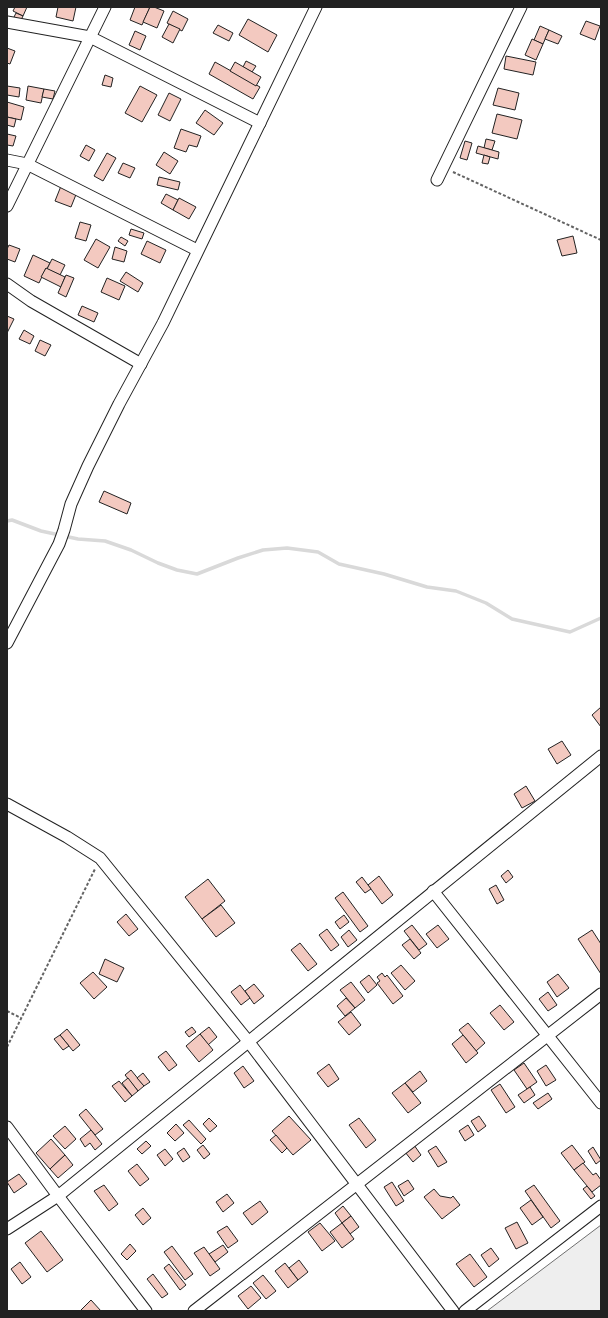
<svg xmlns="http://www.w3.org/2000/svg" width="608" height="1318" viewBox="0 0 608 1318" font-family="'Space Grotesk',sans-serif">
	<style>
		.green { fill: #eee; stroke: #6f6f6f }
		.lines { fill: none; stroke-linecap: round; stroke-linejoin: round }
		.stream { stroke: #d9d9d9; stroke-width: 3.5 }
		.building { fill: #f3c9c0; stroke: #222 }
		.street-casing { stroke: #222; stroke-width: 13 }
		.path { stroke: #646464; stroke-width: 2; stroke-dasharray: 3 2; stroke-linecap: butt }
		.street { stroke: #fff; stroke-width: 11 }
	</style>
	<rect width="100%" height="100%" fill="#fff"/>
	<path class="green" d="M601,1225V1311H487Z"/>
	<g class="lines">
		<path class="stream" d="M7,521L12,520L41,531L78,539L105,541L131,550L158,563L177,570L197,574L238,558L263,550L287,548L318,552L339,564L384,574L427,587L456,591L486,603L512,619L570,632L601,618"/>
	</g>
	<g class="building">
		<path d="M15,7H27L23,16L13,11Z"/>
		<path d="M58,7H76L73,21L56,17Z"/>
		<path d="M135,7H150L142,25L130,20Z"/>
		<path d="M150,7H154L164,11L157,28L143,22Z"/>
		<path d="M173,11L188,19L182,31L167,23Z"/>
		<path d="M16,13L23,16L21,20L14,17Z"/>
		<path d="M248,19L277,35L268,52L239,35Z"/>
		<path d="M586,21L600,26L595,40L580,34Z"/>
		<path d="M169,24L180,29L173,43L162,37Z"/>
		<path d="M218,25L233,33L229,41L213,33Z"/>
		<path d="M540,26L549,30L543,44L534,40Z"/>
		<path d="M549,30L562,36L558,44L545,39Z"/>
		<path d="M135,31L146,36L140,50L129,45Z"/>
		<path d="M532,39L543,44L536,60L525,55Z"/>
		<path d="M7,48L15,51L10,64L7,63Z"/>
		<path d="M506,56L536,62L533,75L504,69Z"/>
		<path d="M246,61L256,66L252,72L243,67Z"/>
		<path d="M215,62L260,87L253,99L209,74Z"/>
		<path d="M235,62L261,77L256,86L230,71Z"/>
		<path d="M105,75L113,78L111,87L102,85Z"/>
		<path d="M7,86L20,88L19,97L7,95Z"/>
		<path d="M28,86L44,89L41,103L26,100Z"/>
		<path d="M140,86L157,95L142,122L125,113Z"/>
		<path d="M498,88L519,93L515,110L493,105Z"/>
		<path d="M44,89L55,91L53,99L42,97Z"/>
		<path d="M169,93L181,99L170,121L158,115Z"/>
		<path d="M7,102L24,107L21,120L7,117Z"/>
		<path d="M205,110L223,123L214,135L196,123Z"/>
		<path d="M497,114L522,120L517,139L492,133Z"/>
		<path d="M7,117L16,119L14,127L7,125Z"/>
		<path d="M181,129L201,136L197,147L189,145L186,152L174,148Z"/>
		<path d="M7,134L16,136L13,146L7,145Z"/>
		<path d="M486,139L495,141L492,150L484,148Z"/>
		<path d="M465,141L472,143L467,160L460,158Z"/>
		<path d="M86,145L95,150L89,161L80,156Z"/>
		<path d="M478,146L499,152L498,159L476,153Z"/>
		<path d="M164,152L178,161L170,174L156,165Z"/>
		<path d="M107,153L116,158L103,181L94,176Z"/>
		<path d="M484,155L490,157L488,164L482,163Z"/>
		<path d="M123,163L135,168L130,178L118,173Z"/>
		<path d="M159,177L180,182L178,190L157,185Z"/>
		<path d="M61,186L77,192L71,207L55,201Z"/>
		<path d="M166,194L178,200L173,210L161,203Z"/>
		<path d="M179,198L196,207L189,219L173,210Z"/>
		<path d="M80,222L91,225L86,241L75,238Z"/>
		<path d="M131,229L144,233L142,239L129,235Z"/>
		<path d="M573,236L577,253L562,256L557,240Z"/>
		<path d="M121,237L128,241L125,246L118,241Z"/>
		<path d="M96,239L110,247L98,268L84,260Z"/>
		<path d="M147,241L166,250L160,263L141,254Z"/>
		<path d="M9,245L20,249L15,262L7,259V249Z"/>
		<path d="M115,247L127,251L124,262L112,259Z"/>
		<path d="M33,255L50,263L47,269L46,268L39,283L24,276Z"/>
		<path d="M52,259L65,265L60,275L47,269Z"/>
		<path d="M46,268L65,277L61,287L41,277Z"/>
		<path d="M126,272L143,283L138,292L120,281Z"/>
		<path d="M66,275L74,278L66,297L58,293Z"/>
		<path d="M107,278L125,286L119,300L101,292Z"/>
		<path d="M82,306L98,313L94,322L78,315Z"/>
		<path d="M7,316L14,319L7,333Z"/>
		<path d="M24,330L34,336L30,344L19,339Z"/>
		<path d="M40,340L51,345L45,356L35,351Z"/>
		<path d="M104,491L131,503L127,514L99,502Z"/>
		<path d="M601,707V727L592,715Z"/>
		<path d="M562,741L571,755L557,764L548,749Z"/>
		<path d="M526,786L535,801L522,808L514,794Z"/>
		<path d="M508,870L513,877L506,883L501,876Z"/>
		<path d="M379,876L393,895L382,904L368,885Z"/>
		<path d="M362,877L371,889L365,893L356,882Z"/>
		<path d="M208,879L225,901L202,919L185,897Z"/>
		<path d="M496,885L504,900L497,904L489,889Z"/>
		<path d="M343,892L368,926L360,932L335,898Z"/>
		<path d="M221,905L235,923L216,937L202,919Z"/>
		<path d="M126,914L138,929L129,936L117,922Z"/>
		<path d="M344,915L349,922L340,929L335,922Z"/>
		<path d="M412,925L427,944L419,950L404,931Z"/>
		<path d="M438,925L449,939L437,948L426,934Z"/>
		<path d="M327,929L339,945L331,951L319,935Z"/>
		<path d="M349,930L357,940L348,947L341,937Z"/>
		<path d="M592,930L601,944V974L578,939Z"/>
		<path d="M410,939L421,953L414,959L402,945Z"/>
		<path d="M300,943L317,964L308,971L291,950Z"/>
		<path d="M105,959L124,968L117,982L99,974Z"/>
		<path d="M401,965L415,981L405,990L391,973Z"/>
		<path d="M93,972L107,987L94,999L80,983Z"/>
		<path d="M382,973L385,977L387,975L403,996L393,1004L377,983L380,981L377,977Z"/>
		<path d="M558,974L569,988L557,997L547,982Z"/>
		<path d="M369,975L377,985L368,993L360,982Z"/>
		<path d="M351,982L365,1000L355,1008L340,990Z"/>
		<path d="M254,984L264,996L254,1004L245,991Z"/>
		<path d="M240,985L250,998L241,1005L231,992Z"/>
		<path d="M548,992L557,1005L548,1011L539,999Z"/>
		<path d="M346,998L355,1008L345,1016L337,1006Z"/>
		<path d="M500,1005L514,1022L504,1030L490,1013Z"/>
		<path d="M351,1012L361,1025L349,1035L338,1022Z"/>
		<path d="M468,1023L485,1043L476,1051L459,1030Z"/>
		<path d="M192,1027L196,1032L189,1037L185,1032Z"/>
		<path d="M209,1027L217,1037L208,1045L200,1034Z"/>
		<path d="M67,1029L80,1045L73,1051L60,1035Z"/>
		<path d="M200,1034L213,1050L199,1062L186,1046Z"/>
		<path d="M60,1035L69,1046L63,1050L54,1039Z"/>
		<path d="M463,1035L478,1053L466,1063L452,1044Z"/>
		<path d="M166,1051L177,1065L169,1071L158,1057Z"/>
		<path d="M524,1063L537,1082L527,1089L514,1070Z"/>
		<path d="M329,1064L339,1079L328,1087L317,1073Z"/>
		<path d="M546,1065L556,1080L546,1086L537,1071Z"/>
		<path d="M243,1066L254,1081L244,1088L234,1073Z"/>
		<path d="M131,1070L144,1086L138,1091L125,1075Z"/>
		<path d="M420,1071L427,1081L413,1092L405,1083Z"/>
		<path d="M143,1073L150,1082L144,1086L137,1078Z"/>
		<path d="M128,1078L138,1091L132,1096L122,1083Z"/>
		<path d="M119,1081L132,1096L125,1102L112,1086Z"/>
		<path d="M405,1083L421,1103L408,1113L392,1093Z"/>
		<path d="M500,1084L515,1107L506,1113L491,1090Z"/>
		<path d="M530,1087L535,1095L524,1103L518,1095Z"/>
		<path d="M548,1093L552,1099L538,1109L533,1103Z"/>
		<path d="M86,1109L103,1129L95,1135L79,1115Z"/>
		<path d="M289,1116L311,1140L293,1155L272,1131Z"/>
		<path d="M479,1116L486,1126L478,1132L471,1121Z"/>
		<path d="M209,1118L217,1126L210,1132L203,1124Z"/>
		<path d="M359,1118L376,1140L366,1148L349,1125Z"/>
		<path d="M189,1120L206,1139L201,1144L183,1125Z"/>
		<path d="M176,1124L184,1133L175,1141L167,1133Z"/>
		<path d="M468,1125L474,1135L465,1141L459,1131Z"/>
		<path d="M65,1126L76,1139L65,1149L53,1136Z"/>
		<path d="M91,1130L102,1144L95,1150L90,1143L85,1147L80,1139Z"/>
		<path d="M276,1135L287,1148L282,1153L270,1140Z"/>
		<path d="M51,1139L65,1155L50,1169L36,1153Z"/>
		<path d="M146,1141L151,1146L142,1154L137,1149Z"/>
		<path d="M203,1145L210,1154L204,1159L197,1150Z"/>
		<path d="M414,1145L421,1155L413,1162L405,1152Z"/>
		<path d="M572,1145L585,1162L574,1170L561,1153Z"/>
		<path d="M436,1146L447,1162L438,1167L428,1151Z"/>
		<path d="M593,1147L601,1160L596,1164L588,1151Z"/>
		<path d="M184,1148L190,1157L183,1162L177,1153Z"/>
		<path d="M165,1149L173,1159L165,1166L157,1155Z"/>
		<path d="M65,1155L73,1165L58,1178L50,1169Z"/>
		<path d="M583,1163L593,1175L596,1173L601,1180V1185L592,1192L574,1170Z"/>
		<path d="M137,1164L149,1179L140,1186L128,1171Z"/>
		<path d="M19,1174L27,1184L14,1193L7,1182Z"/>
		<path d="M408,1180L414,1189L404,1196L398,1186Z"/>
		<path d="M392,1182L404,1201L396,1206L384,1187Z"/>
		<path d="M104,1185L118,1204L109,1211L94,1191Z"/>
		<path d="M534,1185L560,1221L551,1228L525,1191Z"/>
		<path d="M587,1186L595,1196L591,1199L583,1189Z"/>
		<path d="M434,1189L440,1196L451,1198L453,1196L460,1205L442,1219L424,1197Z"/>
		<path d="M227,1194L234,1203L223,1212L216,1202Z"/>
		<path d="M531,1200L543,1217L532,1225L520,1208Z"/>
		<path d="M260,1201L268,1212L252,1225L243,1213Z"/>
		<path d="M343,1206L351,1216L342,1223L335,1213Z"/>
		<path d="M143,1208L151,1218L143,1225L135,1215Z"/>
		<path d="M351,1216L359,1227L350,1234L342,1223Z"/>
		<path d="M517,1222L528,1243L516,1249L505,1228Z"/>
		<path d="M320,1223L335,1241L322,1251L308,1232Z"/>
		<path d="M342,1223L354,1239L342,1248L330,1232Z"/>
		<path d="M227,1226L238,1241L228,1248L217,1232Z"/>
		<path d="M41,1231L63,1260L47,1272L25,1243Z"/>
		<path d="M130,1244L136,1251L127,1260L121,1254Z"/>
		<path d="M223,1245L228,1252L215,1262L209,1254Z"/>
		<path d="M172,1246L193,1274L185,1280L164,1252Z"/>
		<path d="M204,1247L220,1269L210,1276L194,1253Z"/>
		<path d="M491,1248L499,1259L489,1267L481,1255Z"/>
		<path d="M470,1254L487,1277L474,1287L456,1264Z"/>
		<path d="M299,1260L308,1272L298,1280L289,1268Z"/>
		<path d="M20,1262L31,1277L22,1284L11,1269Z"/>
		<path d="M285,1263L298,1280L288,1288L275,1271Z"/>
		<path d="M169,1264L186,1285L180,1290L164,1268Z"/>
		<path d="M153,1274L168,1294L162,1298L147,1279Z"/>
		<path d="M263,1275L276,1291L266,1299L253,1283Z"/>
		<path d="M251,1286L261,1298L248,1309L238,1296Z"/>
		<path d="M91,1300L101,1311H80Z"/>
	</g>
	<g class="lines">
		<g class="street-casing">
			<g id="street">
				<path d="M7,22L90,37L260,123"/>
				<path d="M7,160L27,164L197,250"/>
				<path d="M437,180L521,7"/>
				<path d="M7,206L105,7"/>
				<path d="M7,284L31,301L141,364"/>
				<path d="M7,643L59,544L64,530L71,504L88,466L119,404L163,323L316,7"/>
				<path d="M7,804L67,837L100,858L248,1041L453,1311"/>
				<path d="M433,891L601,1103"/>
				<path d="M7,1127L58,1196L146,1311"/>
				<path d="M7,1229L58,1196L601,756"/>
				<path d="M194,1311L601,994"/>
				<path d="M465,1311L601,1206"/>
			</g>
		</g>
		<g class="path">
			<path d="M453,172L601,240"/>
			<path d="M7,1011L21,1018"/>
			<path d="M7,1047L95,869"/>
		</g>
		<use href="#street" class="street"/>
	</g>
	<rect width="608" height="1318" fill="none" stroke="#222222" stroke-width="16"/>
</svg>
